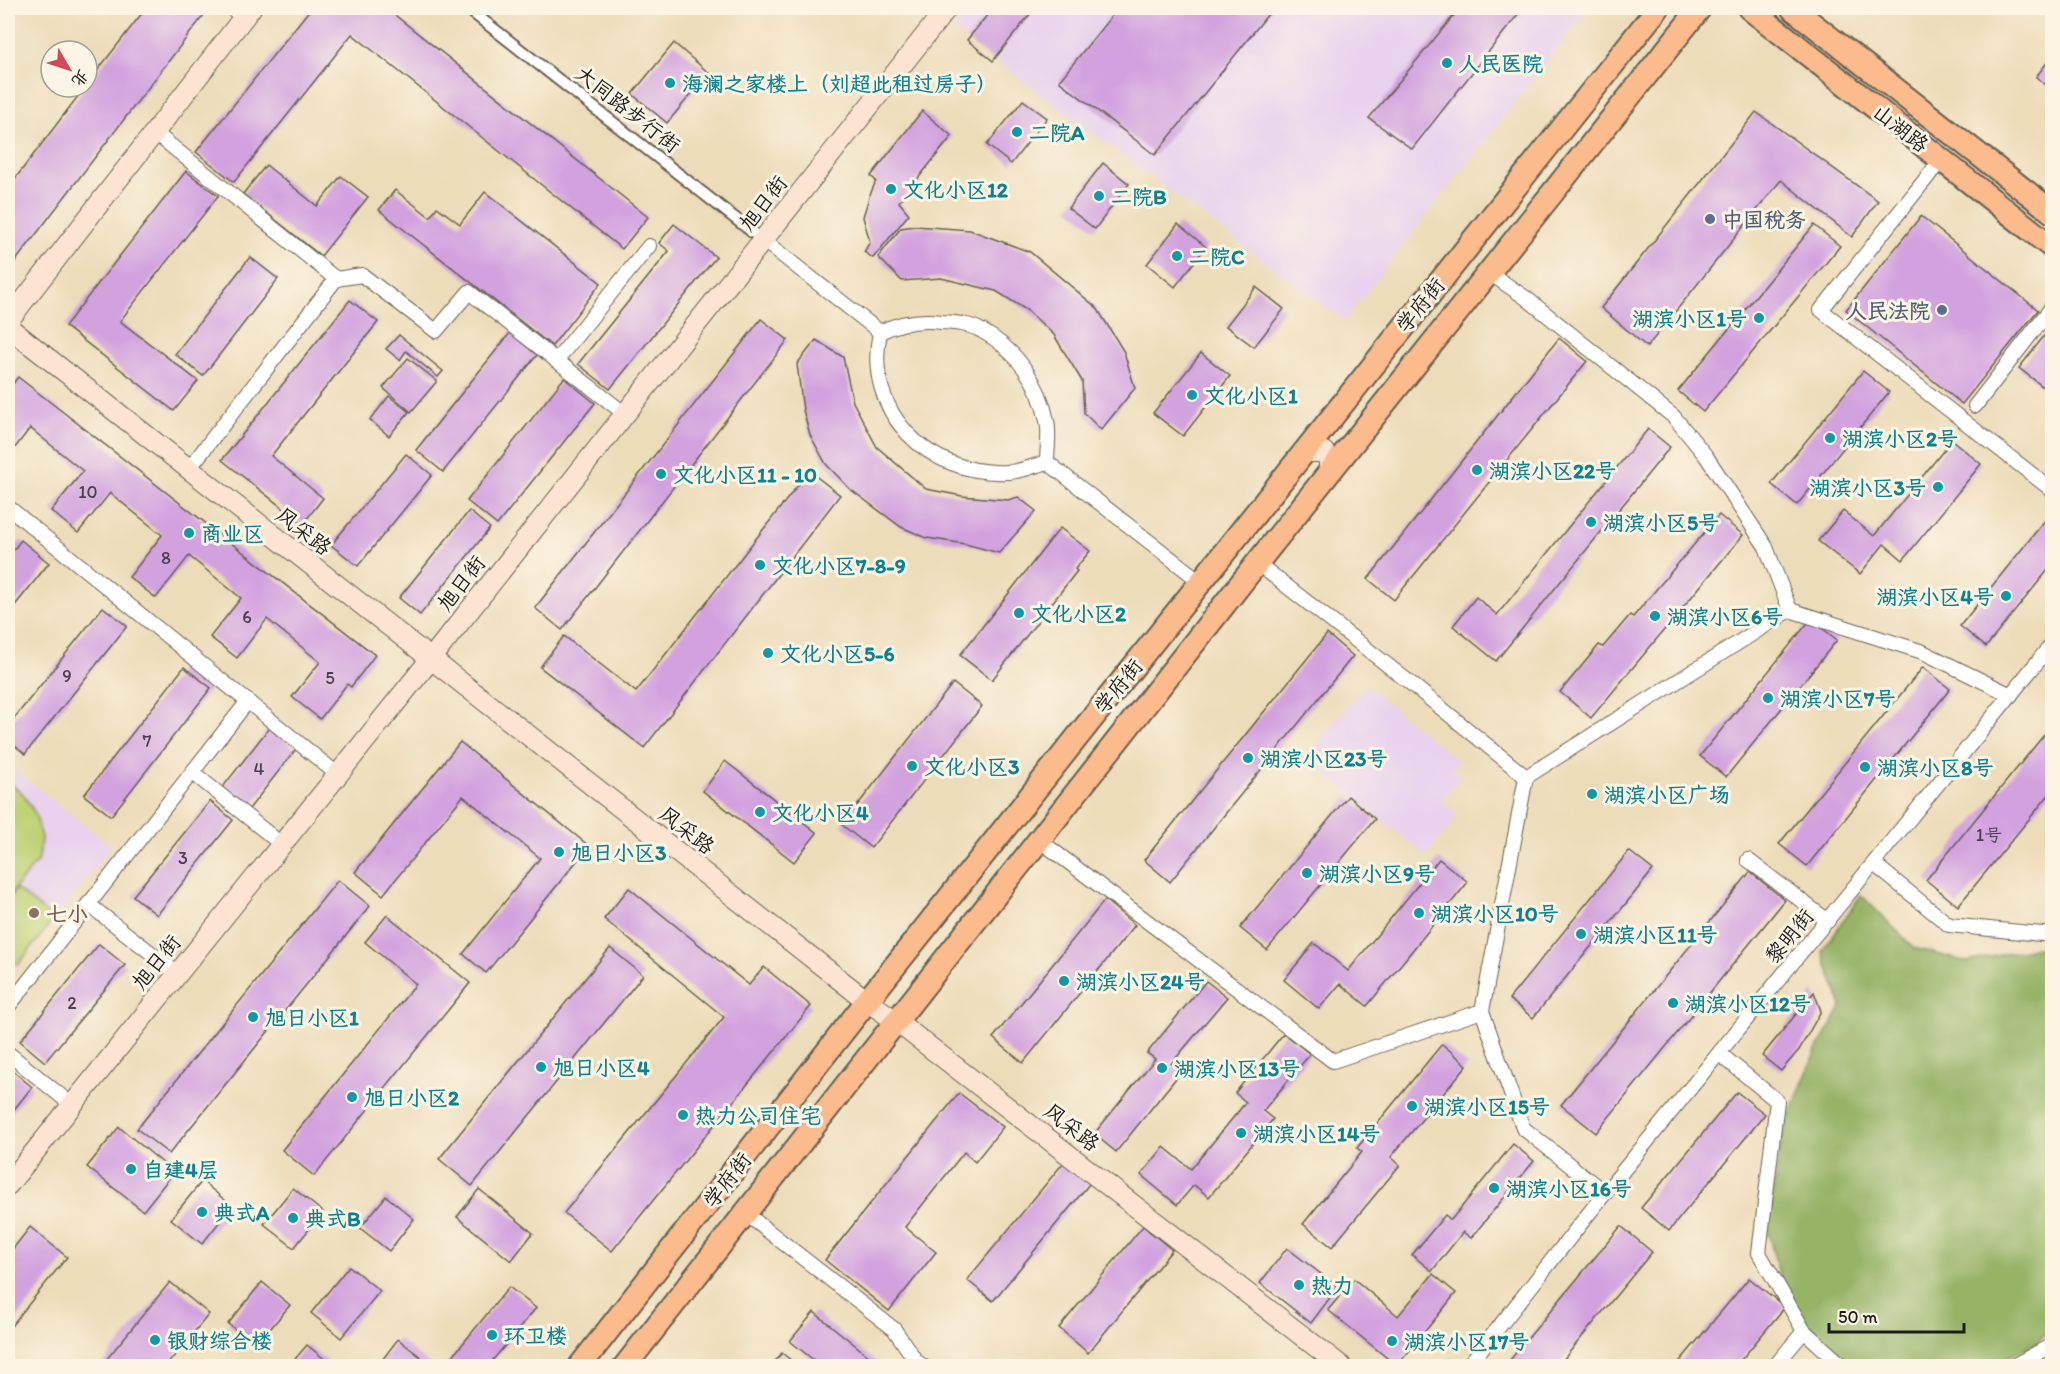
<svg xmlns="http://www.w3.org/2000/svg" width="2060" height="1374" viewBox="0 0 2060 1374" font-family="Itim,'LXGW WenKai TC',sans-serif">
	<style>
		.built { fill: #e8d2ee }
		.green { fill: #bed174; stroke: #6d7648; stroke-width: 1.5 }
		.forest { fill: #96b366; stroke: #596841; stroke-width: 1.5 }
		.building { fill: #d2a2df }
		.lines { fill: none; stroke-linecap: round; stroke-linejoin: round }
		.pedestrian-casing { stroke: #655f53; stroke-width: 14 }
		.minor-casing { stroke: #655f53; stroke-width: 16 }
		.secondary-casing { stroke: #655f53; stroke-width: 22 }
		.primary-casing { stroke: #655f53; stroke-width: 26 }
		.pedestrian { stroke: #fff; stroke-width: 10 }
		.minor { stroke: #fff; stroke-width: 14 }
		.secondary { stroke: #fde4d1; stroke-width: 20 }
		.primary { stroke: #fbbb8c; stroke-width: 22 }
		.culture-dot { fill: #0f9aa8; stroke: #fcf5e5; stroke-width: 2 }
		.service-dot { fill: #5c6f8a; stroke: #fcf5e5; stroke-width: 2 }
		.education-dot { fill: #8d6e63; stroke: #fcf5e5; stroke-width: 2 }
		.labels { text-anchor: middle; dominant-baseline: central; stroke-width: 6; stroke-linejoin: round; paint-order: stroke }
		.number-label { font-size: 18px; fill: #4a3e4d }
		.culture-label { font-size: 21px; font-weight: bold; fill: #0d838f; stroke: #fcf5e5; text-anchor: start }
		.street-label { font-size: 21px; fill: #1c1c1c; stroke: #fcf5e5 }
		.service-label { font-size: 21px; font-weight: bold; fill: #4e5e75; stroke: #fcf5e5; text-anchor: start }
		.education-label { font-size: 21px; font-weight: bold; fill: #785e54; stroke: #fcf5e5; text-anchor: start }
	</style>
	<rect width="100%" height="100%" fill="#fcf5e5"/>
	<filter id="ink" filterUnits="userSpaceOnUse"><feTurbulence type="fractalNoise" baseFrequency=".0167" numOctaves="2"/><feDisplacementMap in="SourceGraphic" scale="12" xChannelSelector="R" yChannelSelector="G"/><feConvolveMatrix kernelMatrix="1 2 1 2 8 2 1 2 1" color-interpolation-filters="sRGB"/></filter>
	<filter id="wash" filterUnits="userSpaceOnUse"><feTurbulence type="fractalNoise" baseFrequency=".008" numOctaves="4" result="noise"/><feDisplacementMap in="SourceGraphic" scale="24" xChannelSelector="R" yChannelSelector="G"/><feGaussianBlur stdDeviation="1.35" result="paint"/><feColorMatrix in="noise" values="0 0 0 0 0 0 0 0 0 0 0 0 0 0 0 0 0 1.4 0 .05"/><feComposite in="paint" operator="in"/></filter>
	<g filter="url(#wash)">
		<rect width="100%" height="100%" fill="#eddcb9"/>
		<g class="built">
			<path d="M970,8H1589L1344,321L953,29Z"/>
			<path d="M1365,685L1458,761L1452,770L1460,777L1441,801L1458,816L1426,856L1305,758Z"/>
			<path d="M8,765L112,847L8,980Z"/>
		</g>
		<g class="green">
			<path d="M8,781L23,794L36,815L41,838L39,859L8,897Z"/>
			<path d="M16,889L54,919L18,965L8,957V900Z"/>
		</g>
		<path class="forest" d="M1861,895L1914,948L1967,962L2034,948L2052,950V1328L2032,1346L1988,1366H1851L1829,1350L1785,1296L1767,1229L1783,1131L1815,1053L1842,1006L1822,951Z"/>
		<g id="blocks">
			<g class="building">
				<path d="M146,8H203L207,11L8,271V188L85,87H87V84Z"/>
				<path d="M311,8H386L648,217L622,249L352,34L234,182L196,152Z"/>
				<path d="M993,8H1035L993,61L967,40Z"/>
				<path d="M1118,8H1273L1155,155L1059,81Z"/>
				<path d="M1460,8H1523L1412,149L1369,118Z"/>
				<path d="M674,43L709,73L667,123L632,94Z"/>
				<path d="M2052,56V90L2036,77Z"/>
				<path d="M1023,100L1047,118L1011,164L987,145Z"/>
				<path d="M922,111L952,136L899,202L909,214L873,258L864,252L870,242L863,217L869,197L876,181L871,176Z"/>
				<path d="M1756,112L1878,201L1852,237L1781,180L1647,347L1601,308Z"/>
				<path d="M1103,163L1129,184L1095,229L1068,208Z"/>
				<path d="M266,165L317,206L341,176L368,197L321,256L243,194Z"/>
				<path d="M186,171L218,196L120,321L198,381L174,411L65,326Z"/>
				<path d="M395,190L430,217L437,207L460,224L485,192L601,283L552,346L379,210Z"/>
				<path d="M1921,216L2038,310L1962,404L1846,310Z"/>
				<path d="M674,224L716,257L610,389L578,364L669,251L659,243Z"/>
				<path d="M1178,224L1206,247L1175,287L1147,264Z"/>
				<path d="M1814,225L1840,246L1703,412L1678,391Z"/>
				<path d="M915,226L970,230L1030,252L1097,308L1124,352L1135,388L1101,430L1084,413L1082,381L1054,335L1028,311L996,291L941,278L902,281L878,257L901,228Z"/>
				<path d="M250,257L278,279L203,376L175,354Z"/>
				<path d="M1256,287L1284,309L1254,347L1226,326Z"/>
				<path d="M350,300L378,322L271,456L323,498L303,524L222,460Z"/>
				<path d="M761,319L788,340L562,630L535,608Z"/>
				<path d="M2048,331L2052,335V394L2019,368Z"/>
				<path d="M510,333L537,355L443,472L416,450Z"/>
				<path d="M399,335L443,371L438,377L406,351L400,360L386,349Z"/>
				<path d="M1559,338L1587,361L1394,600L1368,579Z"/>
				<path d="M816,340L843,357L853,402L877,447L926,489L962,496L1008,500L1018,497L1036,511L999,553L965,544L927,538L901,527L850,489L826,464L810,435L803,410L797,364Z"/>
				<path d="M1201,353L1230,376L1183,436L1153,413Z"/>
				<path d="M408,358L437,381L411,412L383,388Z"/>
				<path d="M1863,371L1889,392L1797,505L1771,484Z"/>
				<path d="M18,377L375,655L351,687L347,684L320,719L292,697L320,662L267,619L237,658L210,637L241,598L189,556L156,598L129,577L162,535L110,493L78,533L51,511L83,471L30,428L8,457V390Z"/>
				<path d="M564,378L595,403L497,525L467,501Z"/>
				<path d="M389,396L409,412L389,436L370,420Z"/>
				<path d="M1648,429L1670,447L1496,661L1453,626L1476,597L1497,615Z"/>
				<path d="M1952,440L1981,464L1903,560L1884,544L1860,574L1818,541L1843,511L1874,536Z"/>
				<path d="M406,454L432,475L358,566L331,545Z"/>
				<path d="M809,471L840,495L644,748L540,667L564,636L636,692Z"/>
				<path d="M469,511L490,528L420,615L399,598Z"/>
				<path d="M2051,513L2052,565L1986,647L1960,626Z"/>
				<path d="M1719,515L1743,535L1591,718L1560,692L1599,645L1603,647L1630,615L1633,617Z"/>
				<path d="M1060,528L1090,551L1075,569L1077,571L992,680L960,655Z"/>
				<path d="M21,540L49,563L8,614V557Z"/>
				<path d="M103,607L127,626L25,754L8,740V726Z"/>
				<path d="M1811,619L1837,640L1726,777L1700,756Z"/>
				<path d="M1327,634L1353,656L1170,882L1144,860Z"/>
				<path d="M184,667L211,688L111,816L84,795Z"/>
				<path d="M1923,667L1950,689L1807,866L1779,844Z"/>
				<path d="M953,683L982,706L871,848L842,825Z"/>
				<path d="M2052,725V791L1958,906L1926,880Z"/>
				<path d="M269,728L296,749L249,809L222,788Z"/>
				<path d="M460,742L589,846L486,973L463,954L540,858L463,796L383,895L355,872Z"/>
				<path d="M725,761L817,833L794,862L703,791Z"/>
				<path d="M1348,796L1375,819L1267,950L1240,928Z"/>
				<path d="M210,801L233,820L157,915L133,896Z"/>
				<path d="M1629,851L1653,870L1533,1018L1509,999Z"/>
				<path d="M1439,859L1468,882L1367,1006L1340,984L1319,1009L1284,980L1314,943L1348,971Z"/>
				<path d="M1750,872L1785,900L1596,1133L1561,1105Z"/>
				<path d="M338,880L370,906L169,1154L137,1129Z"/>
				<path d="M629,888L749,985L764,967L811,1006L612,1251L564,1213L724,1017L604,919Z"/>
				<path d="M1105,900L1135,925L1023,1063L993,1038Z"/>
				<path d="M387,915L470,983L314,1176L282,1150L416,984L365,942Z"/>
				<path d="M99,944L125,965L45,1062L20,1041Z"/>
				<path d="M610,948L643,975L472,1186L439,1159Z"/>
				<path d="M1206,981L1227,997L1171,1064L1181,1072L1116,1152L1094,1134L1155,1059L1147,1053Z"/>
				<path d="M1814,992L1821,1011L1799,1050L1781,1071L1762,1056Z"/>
				<path d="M1284,1033L1310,1054L1263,1111L1273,1119L1209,1197L1194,1185L1177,1205L1141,1175L1164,1147L1191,1169L1246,1102L1235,1093Z"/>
				<path d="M1442,1044L1467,1065L1391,1157L1400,1165L1332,1247L1303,1224L1362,1152L1357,1148Z"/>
				<path d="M8,1067L32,1087L8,1117Z"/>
				<path d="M1737,1092L1765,1114L1669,1231L1641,1208Z"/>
				<path d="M959,1093L1003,1127L975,1162L964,1152L905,1227L936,1252L889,1311L825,1260Z"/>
				<path d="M119,1127L174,1172L143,1211L87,1167Z"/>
				<path d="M1513,1144L1534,1161L1471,1238L1463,1232L1432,1271L1412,1255L1445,1215L1451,1220Z"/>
				<path d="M1064,1162L1090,1183L993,1301L967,1280Z"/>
				<path d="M202,1181L232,1206L202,1244L171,1219Z"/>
				<path d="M293,1188L323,1212L294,1248L264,1224Z"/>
				<path d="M479,1189L533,1233L511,1261L457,1217Z"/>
				<path d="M386,1196L414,1219L389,1251L360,1228Z"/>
				<path d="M1143,1226L1172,1250L1088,1353L1059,1328Z"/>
				<path d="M1621,1226L1652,1252L1558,1366H1505Z"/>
				<path d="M30,1227L67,1257L8,1330V1255Z"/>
				<path d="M1287,1248L1338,1287L1311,1323L1260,1283Z"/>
				<path d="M349,1266L380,1291L341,1338L311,1313Z"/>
				<path d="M1433,1274L1456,1293L1397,1366L1328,1310L1354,1279L1398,1316Z"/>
				<path d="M1749,1278L1785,1307L1736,1366H1676Z"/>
				<path d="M170,1282L209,1314L166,1366H101Z"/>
				<path d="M262,1282L290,1305L256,1346L228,1324Z"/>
				<path d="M509,1287L536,1308L488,1366H452L447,1363Z"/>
				<path d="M814,1312L881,1366H821L790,1341Z"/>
				<path d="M398,1339L432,1366H382L379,1364Z"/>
				<path d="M307,1345L333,1366H289Z"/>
				<path d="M782,1353L798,1366H771Z"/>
			</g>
		</g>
	</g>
	<g filter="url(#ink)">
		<use href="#blocks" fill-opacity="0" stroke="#655f53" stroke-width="1.5"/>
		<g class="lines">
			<g class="pedestrian-casing">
				<path id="pedestrian" d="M467,8L764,241"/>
			</g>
			<g class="minor-casing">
				<g id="minor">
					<path d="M231,8L243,17"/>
					<path d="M154,132L336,279L188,470"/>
					<path d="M1941,160L1821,310L2052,490"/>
					<path d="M764,241L880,332C863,412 928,476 1007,472C1020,472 1034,466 1047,462"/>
					<path d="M1488,272L1526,298L1674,417L1706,456L1766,547L1790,610"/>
					<path d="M336,279L362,275L436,331L469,292L625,414"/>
					<path d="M880,332C900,322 920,319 942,322C956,323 970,324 982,331C1016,349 1040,384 1047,421C1050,434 1047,449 1047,462L1201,582"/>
					<path d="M556,361L649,246"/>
					<path d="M1975,406L2052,307"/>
					<path d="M8,507L337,774"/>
					<path d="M1257,563L1409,682L1526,777L1482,1011L1523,1128L1605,1193"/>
					<path d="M192,772L281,844"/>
					<path d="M1526,777L1790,610L1923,652L2011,695"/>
					<path d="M1039,840L1333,1061L1482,1011"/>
					<path d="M1748,860L1828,921"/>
					<path d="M1874,864L1949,925L2052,935"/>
					<path d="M88,904L177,973"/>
					<path d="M8,1007L248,701"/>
					<path d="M8,1053L72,1105"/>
					<path d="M1720,1054L1777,1101L1759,1253L1804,1331L1843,1366"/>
					<path d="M745,1213L894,1329L916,1361L923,1366"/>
					<path d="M1468,1366L1605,1193L2052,644"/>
					<path d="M1775,1366L1804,1331"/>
					<path d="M2013,1366L2052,1345"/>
				</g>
			</g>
			<g class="secondary-casing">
				<g id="secondary">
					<path d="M8,321L251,8"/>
					<path d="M8,327L867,1001L896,1021L1341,1366"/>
					<path d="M1303,452H1324L1329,460V472"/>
					<path d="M8,1185L430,660L947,8"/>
				</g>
			</g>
			<g class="primary-casing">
				<g id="primary">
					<path d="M1749,8L2052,247"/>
					<path d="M1792,8L2052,212"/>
					<path d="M580,1366L867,1001L1658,8"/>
					<path d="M625,1366L1257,563L1700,8"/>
				</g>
			</g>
			<use href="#pedestrian" class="pedestrian"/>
			<use href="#minor" class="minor"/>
			<use href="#secondary" class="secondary"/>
			<use href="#primary" class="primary"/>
		</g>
	</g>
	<g class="culture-dot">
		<circle cx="1447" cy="63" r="6"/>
		<circle cx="670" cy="83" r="6"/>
		<circle cx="1017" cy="132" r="6"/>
		<circle cx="891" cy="189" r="6"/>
		<circle cx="1099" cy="196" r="6"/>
		<circle cx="1177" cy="256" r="6"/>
		<circle cx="1759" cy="318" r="6"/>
		<circle cx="1192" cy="395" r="6"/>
		<circle cx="1830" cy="438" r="6"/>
		<circle cx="1477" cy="470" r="6"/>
		<circle cx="661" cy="474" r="6"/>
		<circle cx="1938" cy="487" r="6"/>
		<circle cx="1591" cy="522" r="6"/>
		<circle cx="189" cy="533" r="6"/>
		<circle cx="760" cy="565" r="6"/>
		<circle cx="2006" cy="596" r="6"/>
		<circle cx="1019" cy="613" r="6"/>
		<circle cx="1655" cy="616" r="6"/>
		<circle cx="768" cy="653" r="6"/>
		<circle cx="1768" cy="698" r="6"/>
		<circle cx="1248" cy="758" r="6"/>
		<circle cx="912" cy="766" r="6"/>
		<circle cx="1865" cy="767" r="6"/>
		<circle cx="1592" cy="794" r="6"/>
		<circle cx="760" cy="812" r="6"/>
		<circle cx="559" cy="852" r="6"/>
		<circle cx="1307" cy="873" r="6"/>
		<circle cx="1419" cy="913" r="6"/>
		<circle cx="1581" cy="934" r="6"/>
		<circle cx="1064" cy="981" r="6"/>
		<circle cx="1673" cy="1003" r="6"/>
		<circle cx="253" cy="1017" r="6"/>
		<circle cx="541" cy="1067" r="6"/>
		<circle cx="1162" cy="1068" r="6"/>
		<circle cx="352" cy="1097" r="6"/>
		<circle cx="1412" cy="1106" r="6"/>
		<circle cx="683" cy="1115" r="6"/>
		<circle cx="1241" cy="1133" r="6"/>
		<circle cx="131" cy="1169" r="6"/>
		<circle cx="1494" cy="1188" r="6"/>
		<circle cx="202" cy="1212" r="6"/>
		<circle cx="293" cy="1218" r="6"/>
		<circle cx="1299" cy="1285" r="6"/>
		<circle cx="492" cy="1335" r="6"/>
		<circle cx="155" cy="1340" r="6"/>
		<circle cx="1392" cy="1341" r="6"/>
	</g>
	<g class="service-dot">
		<circle cx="1710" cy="219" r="6"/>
		<circle cx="1942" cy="310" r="6"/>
	</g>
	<circle class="education-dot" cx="34" cy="913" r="6"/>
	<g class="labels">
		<g class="number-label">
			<text x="88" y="492">10</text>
			<text x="166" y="558">8</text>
			<text x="247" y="617">6</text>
			<text x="67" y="676">9</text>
			<text x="330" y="678">5</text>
			<text x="147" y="741">7</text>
			<text x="259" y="769">4</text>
			<text x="1989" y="835">1号</text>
			<text x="183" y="858">3</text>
			<text x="72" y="1003">2</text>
		</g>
		<g class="culture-label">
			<text x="1459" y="63">人民医院</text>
			<text x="682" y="83">海澜之家楼上（刘超此租过房子）</text>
			<text x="1029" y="132">二院A</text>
			<text x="903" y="189">文化小区12</text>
			<text x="1111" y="196">二院B</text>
			<text x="1189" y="256">二院C</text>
			<text x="1747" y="318" text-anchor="end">湖滨小区1号</text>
			<text x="1204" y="395">文化小区1</text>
			<text x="1842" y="438">湖滨小区2号</text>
			<text x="1489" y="470">湖滨小区22号</text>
			<text x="673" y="474">文化小区11 - 10</text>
			<text x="1926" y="487" text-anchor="end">湖滨小区3号</text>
			<text x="1603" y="522">湖滨小区5号</text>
			<text x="201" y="533">商业区</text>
			<text x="772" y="565">文化小区7-8-9</text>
			<text x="1994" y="596" text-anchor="end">湖滨小区4号</text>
			<text x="1031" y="613">文化小区2</text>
			<text x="1667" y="616">湖滨小区6号</text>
			<text x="780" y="653">文化小区5-6</text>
			<text x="1780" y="698">湖滨小区7号</text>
			<text x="1260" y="758">湖滨小区23号</text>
			<text x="924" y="766">文化小区3</text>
			<text x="1877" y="767">湖滨小区8号</text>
			<text x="1604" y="794">湖滨小区广场</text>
			<text x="772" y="812">文化小区4</text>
			<text x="571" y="852">旭日小区3</text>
			<text x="1319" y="873">湖滨小区9号</text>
			<text x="1431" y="913">湖滨小区10号</text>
			<text x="1593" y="934">湖滨小区11号</text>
			<text x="1076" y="981">湖滨小区24号</text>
			<text x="1685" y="1003">湖滨小区12号</text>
			<text x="265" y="1017">旭日小区1</text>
			<text x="553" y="1067">旭日小区4</text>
			<text x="1174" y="1068">湖滨小区13号</text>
			<text x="364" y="1097">旭日小区2</text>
			<text x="1424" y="1106">湖滨小区15号</text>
			<text x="695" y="1115">热力公司住宅</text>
			<text x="1253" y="1133">湖滨小区14号</text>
			<text x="143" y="1169">自建4层</text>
			<text x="1506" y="1188">湖滨小区16号</text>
			<text x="214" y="1212">典式A</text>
			<text x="305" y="1218">典式B</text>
			<text x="1311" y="1285">热力</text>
			<text x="504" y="1335">环卫楼</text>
			<text x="167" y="1340">银财综合楼</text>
			<text x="1404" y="1341">湖滨小区17号</text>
		</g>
		<g class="street-label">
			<text transform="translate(628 109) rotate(38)">大同路步行街</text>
			<text transform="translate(1901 128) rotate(38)">山湖路</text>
			<text transform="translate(763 203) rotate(-52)">旭日街</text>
			<text transform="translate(1420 305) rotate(-51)">学府街</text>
			<text transform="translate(304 531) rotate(38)">风采路</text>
			<text transform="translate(461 583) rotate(-52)">旭日街</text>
			<text transform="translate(1118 686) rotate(-51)">学府街</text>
			<text transform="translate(687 830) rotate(38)">风采路</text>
			<text transform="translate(1789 936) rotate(-51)">黎明街</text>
			<text transform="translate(156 962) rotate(-51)">旭日街</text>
			<text transform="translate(1072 1127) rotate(38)">风采路</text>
			<text transform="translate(727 1180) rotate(-52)">学府街</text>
		</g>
		<g class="service-label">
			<text x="1722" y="219">中国税务</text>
			<text x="1930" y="310" text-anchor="end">人民法院</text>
		</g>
		<g class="education-label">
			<text x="46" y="913">七小</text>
		</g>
	</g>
	<rect width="2060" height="1374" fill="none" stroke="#fcf5e5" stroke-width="30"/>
	<g transform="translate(69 69) rotate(129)"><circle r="28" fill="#fcf5e5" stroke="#a29e95" stroke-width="1.5"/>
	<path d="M0-4.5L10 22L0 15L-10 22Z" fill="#d1495b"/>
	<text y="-9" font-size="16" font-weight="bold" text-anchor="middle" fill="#1c1c1c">北</text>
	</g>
	<path d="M1829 1323v9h135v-9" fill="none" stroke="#1c1c1c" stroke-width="3"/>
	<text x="1838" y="1323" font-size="18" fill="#1c1c1c" stroke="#fcf5e5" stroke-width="4.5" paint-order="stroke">50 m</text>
</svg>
